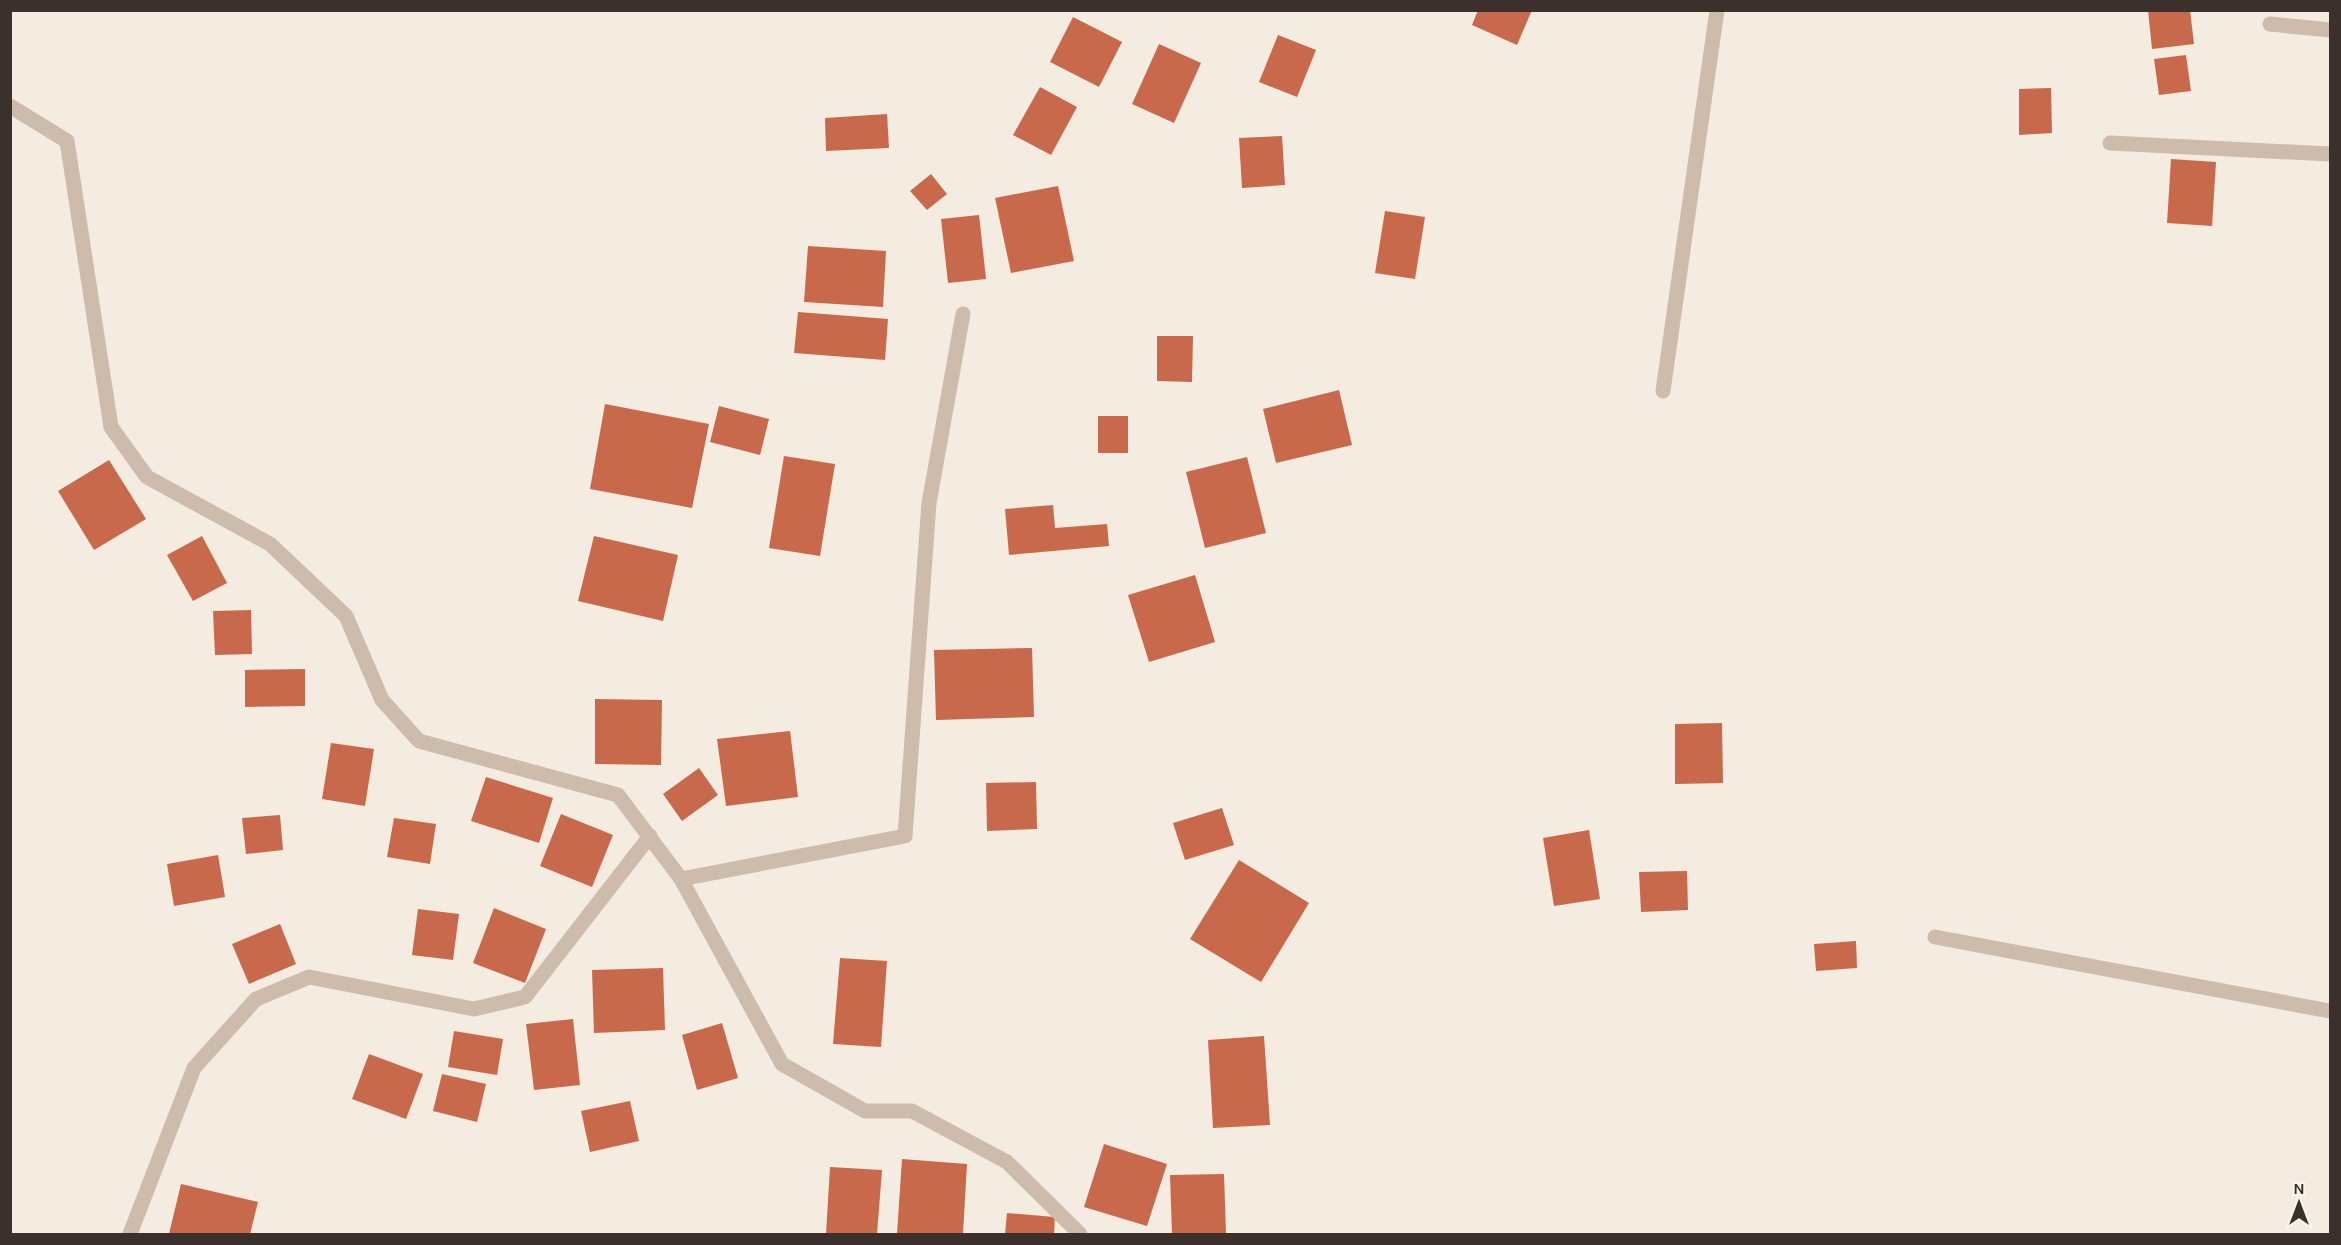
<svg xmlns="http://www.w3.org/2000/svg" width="2341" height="1245" viewBox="0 0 2341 1245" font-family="Karla,sans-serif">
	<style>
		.building { fill: #c8694b }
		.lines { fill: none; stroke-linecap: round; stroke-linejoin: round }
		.minor { stroke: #cdbbac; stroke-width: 15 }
	</style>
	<rect width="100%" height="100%" fill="#f4ebe1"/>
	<g class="building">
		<path d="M1478,10H1532L1517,45L1472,25Z"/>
		<path d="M2148,10H2190L2194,44L2152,49Z"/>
		<path d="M1073,17L1122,42L1099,87L1050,62Z"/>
		<path d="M1278,35L1316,50L1297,97L1259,82Z"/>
		<path d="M1159,44L1201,63L1174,123L1132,104Z"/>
		<path d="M2186,55L2191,91L2159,95L2154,59Z"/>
		<path d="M1040,87L1077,107L1051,155L1013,135Z"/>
		<path d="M2051,88L2052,133L2019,135V89Z"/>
		<path d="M887,114L889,148L826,151L825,118Z"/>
		<path d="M1282,136L1285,185L1242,188L1239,138Z"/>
		<path d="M2171,159L2216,162L2212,226L2167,223Z"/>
		<path d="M931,174L947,194L927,210L910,191Z"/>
		<path d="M1058,186L1074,261L1011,273L995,198Z"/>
		<path d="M1385,211L1425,217L1415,279L1375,273Z"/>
		<path d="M979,215L986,279L948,283L941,219Z"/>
		<path d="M808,246L886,251L883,307L804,302Z"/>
		<path d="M798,312L888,319L885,360L794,353Z"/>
		<path d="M1157,336H1193L1192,382L1157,381Z"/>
		<path d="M1339,390L1352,445L1276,463L1263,409Z"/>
		<path d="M605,404L709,424L692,508L590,489Z"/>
		<path d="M719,406L769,419L760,455L710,442Z"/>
		<rect x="1098" y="416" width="30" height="37"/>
		<path d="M784,456L835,464L820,556L769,548Z"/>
		<path d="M1247,457L1266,533L1205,548L1186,472Z"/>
		<path d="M109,460L146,519L94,550L58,491Z"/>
		<path d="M1053,505L1055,528L1107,524L1109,546L1009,555L1005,509Z"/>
		<path d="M202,536L227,583L193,601L167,555Z"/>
		<path d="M594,536L678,555L663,621L578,601Z"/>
		<path d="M1195,575L1215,642L1149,662L1128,595Z"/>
		<path d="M251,610L252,654L215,655L213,611Z"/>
		<path d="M1032,648L1034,717L936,720L934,650Z"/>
		<path d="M305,669V706L245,707V670Z"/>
		<path d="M595,699L662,700L661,765L595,764Z"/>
		<path d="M1722,723L1723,783L1675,784V724Z"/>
		<path d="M790,731L798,797L726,806L717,739Z"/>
		<path d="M331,743L374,749L365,806L322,799Z"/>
		<path d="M699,768L718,795L682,821L663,794Z"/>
		<path d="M486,777L553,798L539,843L471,821Z"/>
		<path d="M1036,782L1037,829L987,831L986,783Z"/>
		<path d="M1222,808L1234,845L1185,860L1173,823Z"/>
		<path d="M561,814L613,835L592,887L540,866Z"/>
		<path d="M280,815L283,850L246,854L242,818Z"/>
		<path d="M394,818L436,824L430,864L387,857Z"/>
		<path d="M1589,830L1600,899L1554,906L1543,838Z"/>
		<path d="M218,855L225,897L174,906L167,864Z"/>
		<path d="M1239,860L1309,903L1261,982L1190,939Z"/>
		<path d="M1687,871L1688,910L1641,912L1639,872Z"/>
		<path d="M494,908L546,929L525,983L473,963Z"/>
		<path d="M418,909L459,914L453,960L412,955Z"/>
		<path d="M280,924L296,964L249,984L232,944Z"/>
		<path d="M1856,941L1857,968L1816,971L1814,944Z"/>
		<path d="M840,958L887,961L881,1047L833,1044Z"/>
		<path d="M663,968L665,1030L594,1033L592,970Z"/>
		<path d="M573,1019L580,1085L534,1090L526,1024Z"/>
		<path d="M722,1023L738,1078L697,1090L682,1035Z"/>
		<path d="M454,1031L503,1039L497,1075L448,1067Z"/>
		<path d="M1264,1036L1270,1125L1213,1128L1208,1040Z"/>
		<path d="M369,1054L423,1074L406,1119L352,1099Z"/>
		<path d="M442,1074L486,1084L477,1122L433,1111Z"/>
		<path d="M630,1101L639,1141L590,1152L581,1111Z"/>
		<path d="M1104,1144L1167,1164L1147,1226L1084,1207Z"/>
		<path d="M902,1159L967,1164L963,1234H897Z"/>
		<path d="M830,1167L882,1170L877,1234H826Z"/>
		<path d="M1224,1174L1226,1234H1172L1170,1175Z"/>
		<path d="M181,1184L258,1202L250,1234H169Z"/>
		<path d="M1007,1213L1055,1217L1054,1234H1005Z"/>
	</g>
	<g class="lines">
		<g class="minor">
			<path d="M2270,24L2330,30"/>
			<path d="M10,106L67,141L111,427L147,477L270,544L346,616L382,700L419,741L618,795L681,879L782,1064L865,1111H912L1007,1162L1080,1234"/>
			<path d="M2110,143L2330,154"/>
			<path d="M1663,391L1717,10"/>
			<path d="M681,879L905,836L929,503L963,314"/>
			<path d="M1935,937L2330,1011"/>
			<path d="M130,1234L194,1068L256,999L309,977L474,1009L525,997L650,836"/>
		</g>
	</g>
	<rect width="2341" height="1245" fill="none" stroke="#3b302b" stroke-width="24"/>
	<g transform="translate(2299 1203)" stroke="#fbf5ee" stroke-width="4.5" paint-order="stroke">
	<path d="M0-4.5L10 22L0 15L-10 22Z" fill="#3b302b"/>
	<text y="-9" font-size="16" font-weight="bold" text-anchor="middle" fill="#3b302b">N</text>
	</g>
</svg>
